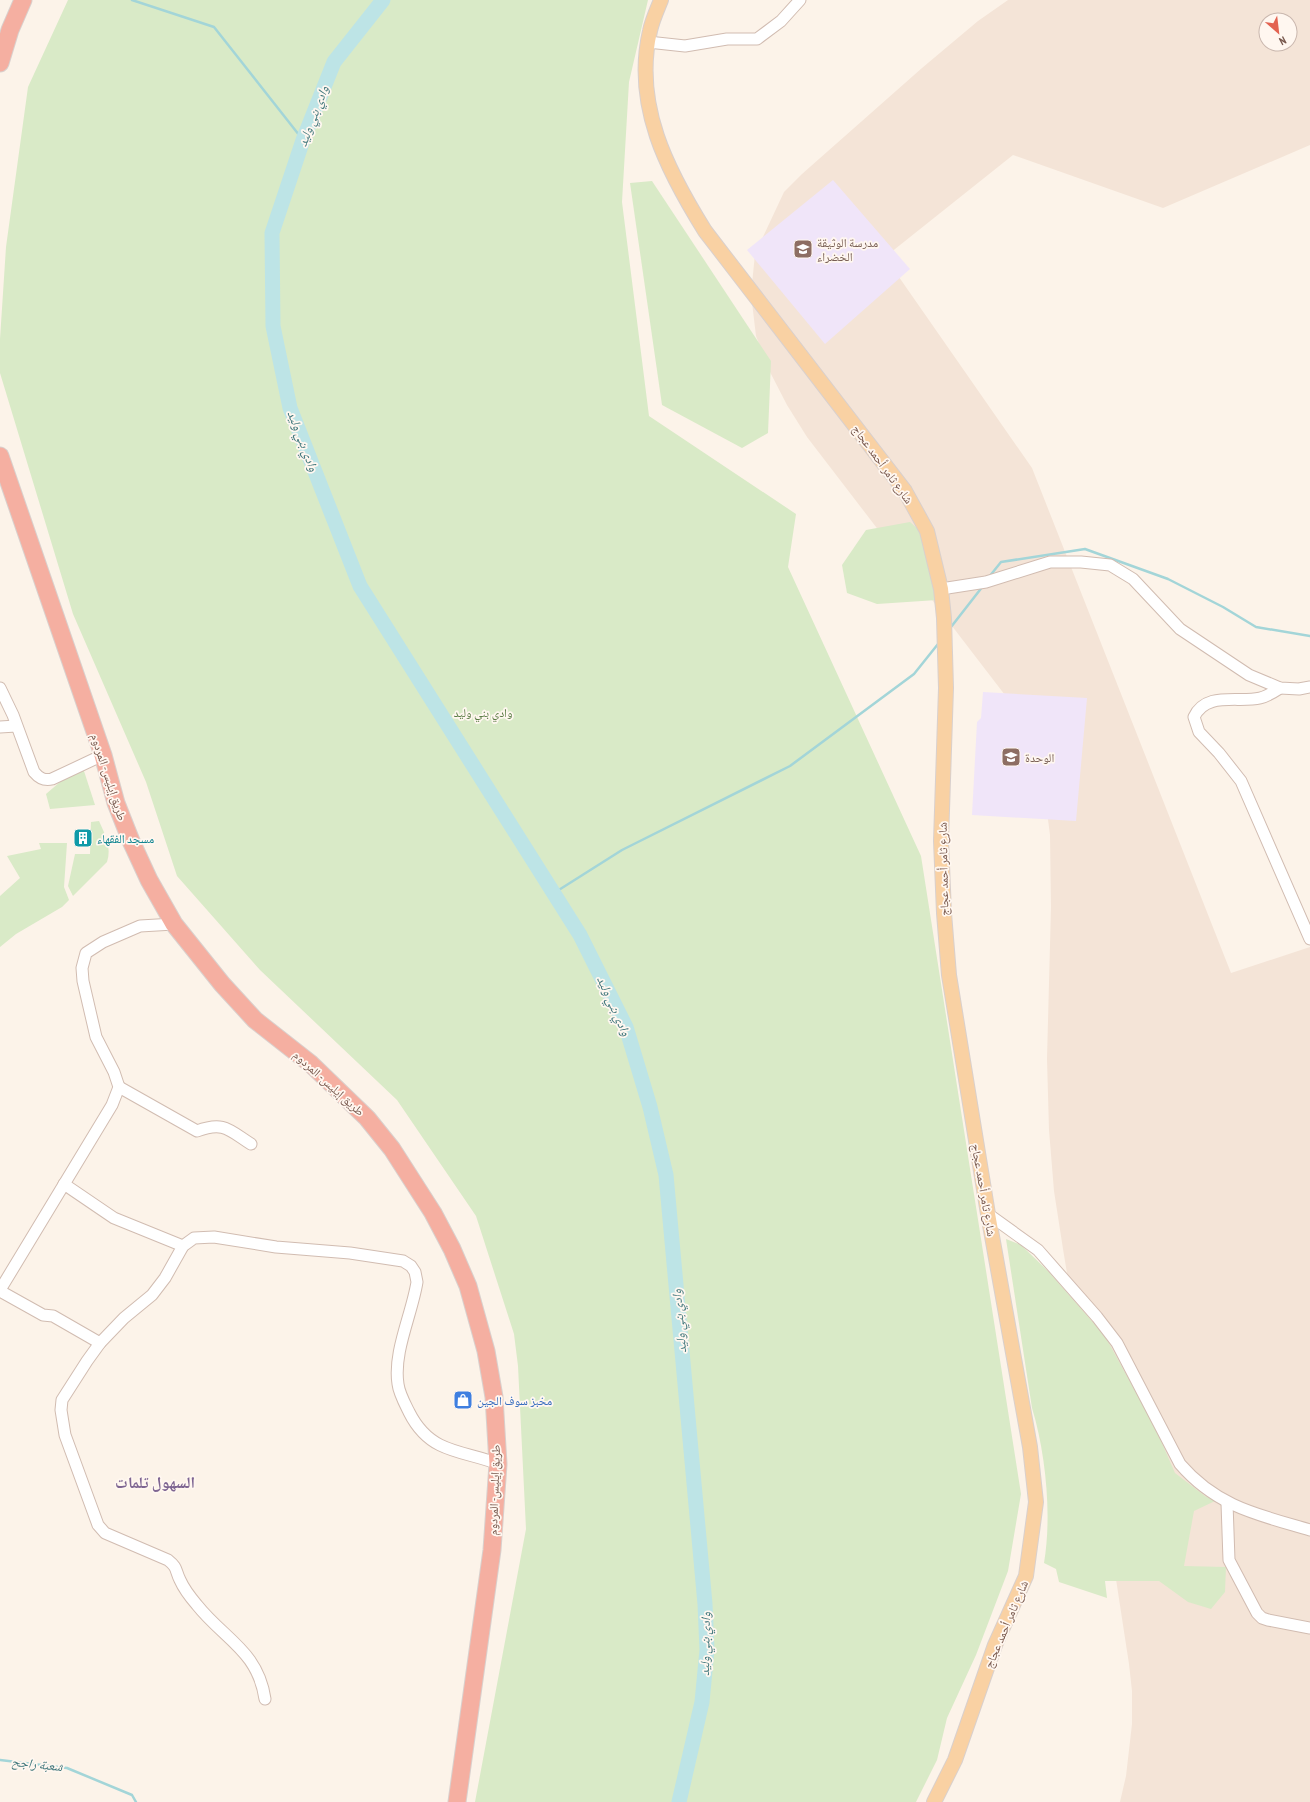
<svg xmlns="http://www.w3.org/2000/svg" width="1310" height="1802" viewBox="0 0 1310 1802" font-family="'PT Sans Narrow','Noto Naskh Arabic',sans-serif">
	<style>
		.residential { fill: #f4e4d7; fill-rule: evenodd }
		.education { fill: #f0e5f9 }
		.green { fill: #d9eac7 }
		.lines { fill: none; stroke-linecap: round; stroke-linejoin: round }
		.stream { stroke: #a3d5d8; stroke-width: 2.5 }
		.river { stroke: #bde4e6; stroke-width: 15 }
		.minor-casing { stroke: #d1bcb1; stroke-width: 13 }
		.major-casing { stroke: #d9d0cd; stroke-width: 16 }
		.highway-casing { stroke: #d9d0cd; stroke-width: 19 }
		.minor { stroke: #fff; stroke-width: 11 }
		.major { stroke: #f9d1a3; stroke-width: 14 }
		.highway { stroke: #f5afa1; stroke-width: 17 }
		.labels { text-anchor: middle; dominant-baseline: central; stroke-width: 3.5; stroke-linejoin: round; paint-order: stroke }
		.education-label { font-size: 12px; fill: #785e54; stroke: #fff7f0; text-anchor: start }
		.street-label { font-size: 12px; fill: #77574c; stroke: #fff7f0 }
		.park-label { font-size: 12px; fill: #5a7c44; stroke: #fff7f0 }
		.culture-label { font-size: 12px; fill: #0d838f; stroke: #fff7f0; text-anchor: start }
		.shop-label { font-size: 12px; fill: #366cbe; stroke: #fff7f0; text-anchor: start }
		.water-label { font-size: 13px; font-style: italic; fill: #40777c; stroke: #fff7f0 }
		.district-label { font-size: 16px; font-weight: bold; fill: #7e6592; stroke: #fff7f0 }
	</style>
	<rect width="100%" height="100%" fill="#fcf3e9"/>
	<path class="residential" d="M1008,0H1310V145L1163,208L1013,155L885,257L1032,468L1231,973L1310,947V1802H1120L1126,1776L1132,1724V1691L1129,1664L1093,1429L1063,1249L1054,1191L1049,1130L1047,1059L1051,907L1050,835L1046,804L1008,699L807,437L787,405L770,372L756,336L751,294L755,254L784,192L802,174L922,68L978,21ZM1266,20H1290V44H1266Z"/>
	<g class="education">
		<path d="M833,180L910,269L825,344L747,250Z"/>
		<path d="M983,692L1087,698L1076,821L972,815L977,722L981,718Z"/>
	</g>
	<g class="green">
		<path d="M68,0H648L629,82L622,202L649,416L796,514L788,567L921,856L1021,1494L1008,1571L976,1655L947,1718L937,1760L916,1802H475L526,1529L518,1366L514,1334L476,1216L397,1100L260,970L177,876L146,782L73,614L0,373V339L6,247L28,87Z"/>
		<path d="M652,181L771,361L768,433L742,448L662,405L630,183Z"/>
		<path d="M910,522L920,531L937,600L877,604L847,593L842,565L866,530Z"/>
		<path d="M80,769L84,771L95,805L50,809L46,794L67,776Z"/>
		<path d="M99,821C105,834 112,848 107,862L73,896L68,886L75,854H90L91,822Z"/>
		<path d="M39,843H67L64,887L69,900L62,907L16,934L0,947V896L20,878L7,856L41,849Z"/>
		<path d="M1006,1239L1021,1245L1048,1271L1105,1336L1155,1427L1175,1473L1205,1496L1215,1501L1194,1511L1184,1566L1226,1567L1225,1592L1211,1609L1188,1602L1159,1581H1105L1107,1598L1059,1582L1056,1569L1044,1563C1052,1516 1046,1454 1032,1408Z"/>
	</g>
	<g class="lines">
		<g class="stream">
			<path d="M132,0L214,27L303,140"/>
			<path d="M989,577L1001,562L1085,549L1168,579L1223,607L1256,627L1310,636"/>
			<path d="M951,627L983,586"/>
			<path d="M554,893L622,850L790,766L914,674L938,644"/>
			<path d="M0,1760L67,1768L132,1795L136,1802"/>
		</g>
		<path class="river" d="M383,0L334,62L303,140L272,233L273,326L290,408L360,586L580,935L626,1027L650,1107L666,1175L705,1604L707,1650L702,1702L679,1802"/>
		<g class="minor-casing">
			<g id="minor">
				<path d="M648,42L685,46L727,39H757L781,21L800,0"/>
				<path d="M941,589L986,582L1050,562H1081L1110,565L1133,579L1180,629L1249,675L1280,688L1299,689L1310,687"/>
				<path d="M0,688L13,715L34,772C39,778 44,781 52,779L103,755"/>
				<path d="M1280,688C1274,692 1268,696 1260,698C1238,703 1206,691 1194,717L1199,732L1219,753L1241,781L1310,939"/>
				<path d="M0,727L16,726"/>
				<path d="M119,1087L197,1131C224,1121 229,1130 251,1144"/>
				<path d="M64,1184L114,1218L183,1246"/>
				<path d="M988,1214L1038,1250L1097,1317L1117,1343L1180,1464C1217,1507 1259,1515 1310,1530"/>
				<path d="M0,1290L112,1105L119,1087L114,1072L96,1037L83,981L82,968L86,953L103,942L140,926L174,924"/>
				<path d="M0,1291L43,1315L53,1316L100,1343"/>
				<path d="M1227,1503L1229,1560L1257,1613L1262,1618L1268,1620L1310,1628"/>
				<path d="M265,1699C258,1651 224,1639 197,1605C191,1598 184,1589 180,1580C175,1570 178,1568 168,1560L105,1533L98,1525L65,1435L61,1410L62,1400L87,1361L100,1343L124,1318L152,1295L165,1278L183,1246L194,1238L214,1237L276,1247L350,1253L403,1261L411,1266L415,1272L417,1282C412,1314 393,1352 398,1384C399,1393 405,1404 409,1412C416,1426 426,1438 440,1445C458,1454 479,1456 498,1464"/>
			</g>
		</g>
		<g class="major-casing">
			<path id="major" d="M661,0C657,10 652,21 650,31C633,105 667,170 705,231L905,491L927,531L941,589L944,618L946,688L941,841L944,913L949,975L988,1214L1030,1447L1036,1502L1026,1576L995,1645L955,1760L934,1802"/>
		</g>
		<g class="highway-casing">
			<g id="highway">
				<path d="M0,63L10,30L23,0"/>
				<path d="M0,456L103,755L116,803L131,841L149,880L174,924L222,984L255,1020L311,1064L367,1118L392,1149L433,1213L452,1249L468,1286L486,1351L494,1397L498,1464L492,1550L457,1802"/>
			</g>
		</g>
		<use href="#minor" class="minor"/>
		<use href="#major" class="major"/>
		<use href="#highway" class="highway"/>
	</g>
	<defs>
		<g id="school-square" transform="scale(1)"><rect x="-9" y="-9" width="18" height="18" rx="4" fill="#8d6e63" stroke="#fff7f0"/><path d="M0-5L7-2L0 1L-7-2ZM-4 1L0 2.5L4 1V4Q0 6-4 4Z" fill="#fff"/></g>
		<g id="building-square" transform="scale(1)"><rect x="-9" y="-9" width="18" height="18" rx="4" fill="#0f9aa8" stroke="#fff7f0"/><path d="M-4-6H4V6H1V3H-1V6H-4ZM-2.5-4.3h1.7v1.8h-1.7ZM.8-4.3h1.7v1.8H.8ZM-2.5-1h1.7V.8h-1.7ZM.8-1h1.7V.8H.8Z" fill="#fff"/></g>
		<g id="shop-square" transform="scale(1)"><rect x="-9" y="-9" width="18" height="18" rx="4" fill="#3f7fe0" stroke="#fff7f0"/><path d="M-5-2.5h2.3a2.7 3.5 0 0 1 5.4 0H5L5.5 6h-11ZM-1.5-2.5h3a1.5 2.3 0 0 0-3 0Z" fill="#fff"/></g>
	</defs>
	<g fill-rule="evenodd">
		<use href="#school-square" x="803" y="249"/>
		<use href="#school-square" x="1011" y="757"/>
		<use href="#building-square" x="83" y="838"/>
		<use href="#shop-square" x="463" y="1400"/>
	</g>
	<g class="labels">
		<g class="education-label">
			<text x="817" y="242">مدرسة الوثيقة<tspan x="817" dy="14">الخضراء</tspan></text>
			<text x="1025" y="757">الوحدة</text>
		</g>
		<g class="street-label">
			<text transform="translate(883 464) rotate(54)">شارع ثامر أحمد عجاج</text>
			<text transform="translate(109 777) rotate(72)">طريق إيليس- المردوم</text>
			<text transform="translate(943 869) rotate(-91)">شارع ثامر أحمد عجاج</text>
			<text transform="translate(329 1083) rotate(42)">طريق إيليس- المردوم</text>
			<text transform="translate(984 1190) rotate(80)">شارع ثامر أحمد عجاج</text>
			<text transform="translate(494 1490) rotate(-88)">طريق إيليس- المردوم</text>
			<text transform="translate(1006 1624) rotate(-67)">شارع ثامر أحمد عجاج</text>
		</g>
		<g class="park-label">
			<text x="483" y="712">وادي بني وليد</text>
		</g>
		<g class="culture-label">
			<text x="97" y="838">مسجد الفقهاء</text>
		</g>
		<g class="shop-label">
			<text x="477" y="1400">مخبز سوف الجين</text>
		</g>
		<g class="water-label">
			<text transform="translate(313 116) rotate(-69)">وادي بني وليد</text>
			<text transform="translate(303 441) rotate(69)">وادي بني وليد</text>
			<text transform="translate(614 1006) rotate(66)">وادي بني وليد</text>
			<text transform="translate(679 1321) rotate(-95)">وادي بني وليد</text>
			<text transform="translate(705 1644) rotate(-89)">وادي بني وليد</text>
			<text transform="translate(37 1764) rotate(6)">شعبة راجح</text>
		</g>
		<g class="district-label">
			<text x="155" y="1482">السهول تلمات</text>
		</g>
	</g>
	<g transform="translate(1278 32) rotate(152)"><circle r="19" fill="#fff7f0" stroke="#c9b7ae"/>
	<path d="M0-3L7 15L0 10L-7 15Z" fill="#e36351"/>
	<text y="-6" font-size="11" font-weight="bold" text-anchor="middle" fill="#77574c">N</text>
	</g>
</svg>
